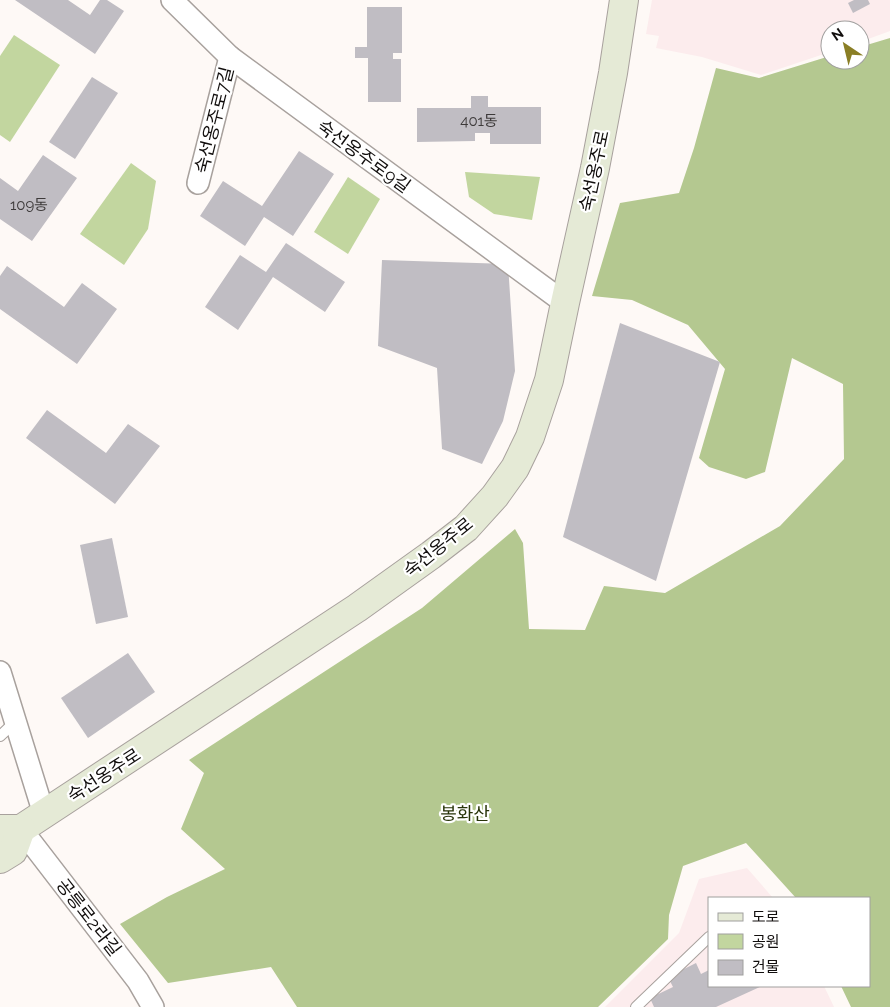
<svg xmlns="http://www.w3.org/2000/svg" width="890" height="1007" viewBox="0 0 890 1007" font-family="Raleway,'Noto Sans KR',sans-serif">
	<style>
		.education { fill: #fceced }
		.green { fill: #c2d69f }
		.forest { fill: #b4c890 }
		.building { fill: #c0bdc3 }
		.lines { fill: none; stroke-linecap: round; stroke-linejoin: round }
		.lane-casing { stroke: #a8a19d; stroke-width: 12 }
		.street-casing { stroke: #a8a19d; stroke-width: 24 }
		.secondary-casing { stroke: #a8a19d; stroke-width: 30 }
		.lane { stroke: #fff; stroke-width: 10 }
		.street { stroke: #fff; stroke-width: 21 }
		.secondary { stroke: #e5ead6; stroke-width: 28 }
		.labels { text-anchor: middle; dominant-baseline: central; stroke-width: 4.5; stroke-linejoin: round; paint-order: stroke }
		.number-label { font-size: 15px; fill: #3d3a3a }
		.street-label { font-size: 18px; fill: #110e0d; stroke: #fff }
		.park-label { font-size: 18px; fill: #273308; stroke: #fff }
	</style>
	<rect width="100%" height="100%" fill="#fef9f6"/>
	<g class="education">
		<path d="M652,0H890V31L860,42V30H830V52L761,75L702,57L656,48L659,36L646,34Z"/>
		<path d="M747,868L773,898H709V986H824L834,1007H605L679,933L699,879Z"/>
	</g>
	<g class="green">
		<path d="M14,35L60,65L10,142L0,135V56Z"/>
		<path d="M131,163L156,181L148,229L124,265L80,234Z"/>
		<path d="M465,172L540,177L532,220L494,214L469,197Z"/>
		<path d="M348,177L380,199L348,254L314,232Z"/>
	</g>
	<path class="forest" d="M890,38V1007H851L841,986H869V898H796L746,843L683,866L669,915L668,939L598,1007H297L271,967L168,983L120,924L167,897L225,869L181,829L204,773L189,760L422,608L515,529L523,543L529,629L585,630L604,586L665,593L780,526L844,459L843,384L792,358L765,472L746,479L709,467L699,458L725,369L688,325L632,300L592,296L620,203L679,193L694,148L716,68L759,78L830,56V60H860V47Z"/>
	<g class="building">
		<path d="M15,0H68L90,15L100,0H107L124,11L95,54Z"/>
		<path d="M854,0H868L870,4L853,13L848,3Z"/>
		<path d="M367,7H402V53H393V59H401V102H368V58H355V47H367Z"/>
		<path d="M92,77L118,93L75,159L49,142Z"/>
		<path d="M471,96H488V107H541V144H490V133H475V141L417,142V108H471Z"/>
		<path d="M299,151L334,174L293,236L264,217L245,246L200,216L223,181L262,206Z"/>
		<path d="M43,155L77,178L32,241L0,219V178L18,191Z"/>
		<path d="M286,243L345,282L325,312L273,277L238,330L205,307L240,255L266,272Z"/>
		<path d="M382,260L508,264L515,371L503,421L482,464L442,449L437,368L378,346Z"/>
		<path d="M7,266L64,307L82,283L117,309L77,364L0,309V276Z"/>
		<path d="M620,323L720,362L656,581L563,537Z"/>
		<path d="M47,410L106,453L128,424L160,446L115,504L26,438Z"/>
		<path d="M112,538L128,617L96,624L80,545Z"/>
		<path d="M128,653L155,692L88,738L61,698Z"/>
		<path d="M696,963L701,974L709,970V986H762L716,1007H654L650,998L673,987L668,977Z"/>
	</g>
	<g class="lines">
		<g class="lane-casing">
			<g id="lane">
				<path d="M0,736L15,722"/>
				<path d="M636,1007L709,937"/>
			</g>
		</g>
		<g class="street-casing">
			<g id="street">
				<path d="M172,0L230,57L565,303"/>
				<path d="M198,183L230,57"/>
				<path d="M0,672L44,814"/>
				<path d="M21,829L138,981L153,1007"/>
			</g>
		</g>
		<g class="secondary-casing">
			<g id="secondary">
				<path d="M0,829H21L357,608L431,555L466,528L495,496L515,468L530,437L549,380L565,303L595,168L613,73L624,0"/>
				<path d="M0,859L13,851L21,829"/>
			</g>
		</g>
		<use href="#lane" class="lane"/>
		<use href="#street" class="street"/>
		<use href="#secondary" class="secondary"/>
	</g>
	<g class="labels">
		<g class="number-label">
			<text x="479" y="121">401동</text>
			<text x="29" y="205">109동</text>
		</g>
		<g class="street-label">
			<text transform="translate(214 120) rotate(-76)">숙선옹주로7길</text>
			<text transform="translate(364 156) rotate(36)">숙선옹주로9길</text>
			<text transform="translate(594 171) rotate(-78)">숙선옹주로</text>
			<text transform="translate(438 547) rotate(-39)">숙선옹주로</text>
			<text transform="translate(104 775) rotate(-33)">숙선옹주로</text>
			<text transform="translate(89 917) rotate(52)">공릉로2라길</text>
		</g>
		<g class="park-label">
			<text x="465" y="813">봉화산</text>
		</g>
	</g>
	<rect x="708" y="897" width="162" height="90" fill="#ffffff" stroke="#a09f9e"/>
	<rect x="718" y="913" width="25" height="8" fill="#e5ead6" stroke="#a09f9e"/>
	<text x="752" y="922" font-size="15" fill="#110e0d">도로</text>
	<rect x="718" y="934" width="25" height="15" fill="#c2d69f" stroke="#a09f9e"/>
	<text x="752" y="947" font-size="15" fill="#110e0d">공원</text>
	<rect x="718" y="960" width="25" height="15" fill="#c0bdc3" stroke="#a09f9e"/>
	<text x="752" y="972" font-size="15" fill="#110e0d">건물</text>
	<g transform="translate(845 45) rotate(325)"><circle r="24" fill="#ffffff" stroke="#a09f9e"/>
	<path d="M0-4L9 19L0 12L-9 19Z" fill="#8a7e25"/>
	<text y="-8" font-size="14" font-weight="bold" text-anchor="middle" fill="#110e0d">N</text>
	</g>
</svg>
